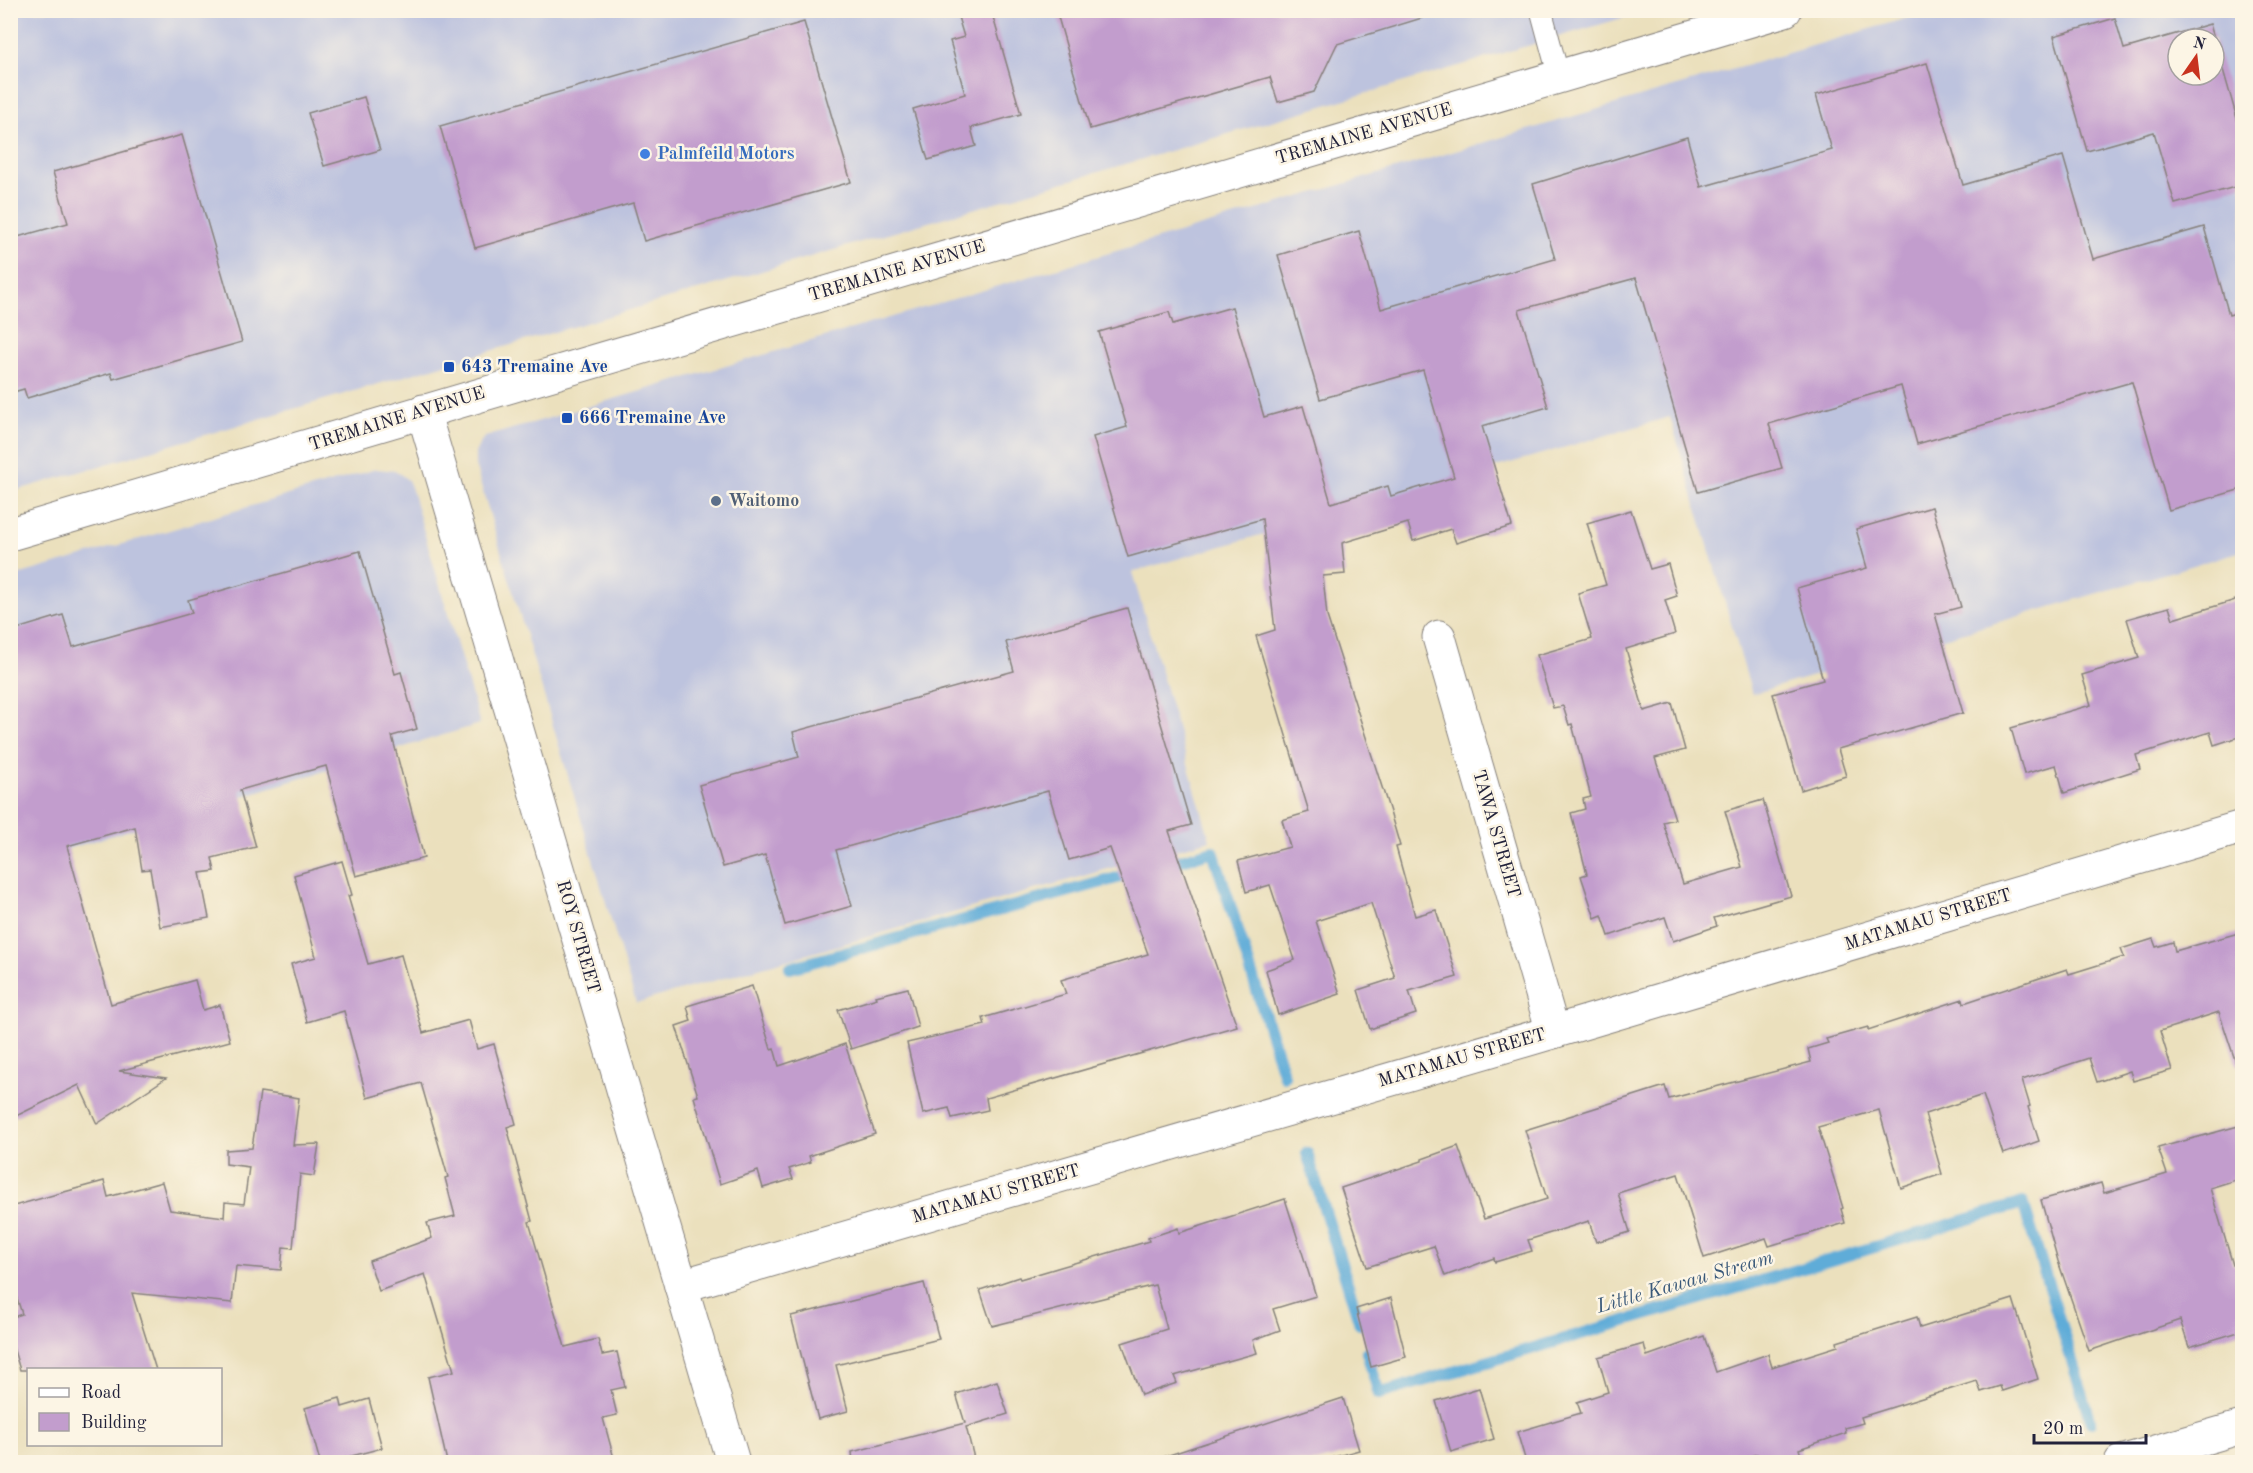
<svg xmlns="http://www.w3.org/2000/svg" width="2253" height="1473" viewBox="0 0 2253 1473" font-family="'Old Standard TT',serif">
	<style>
		.industrial { fill: #bdc3de; fill-rule: evenodd }
		.lines { fill: none; stroke-linecap: round; stroke-linejoin: round }
		.stream { stroke: #5eacd8; stroke-width: 12 }
		.building { fill: #c29dcd; fill-rule: evenodd }
		.service-casing { stroke: #86817c; stroke-width: 23 }
		.minor-casing { stroke: #86817c; stroke-width: 35 }
		.secondary-casing { stroke: #86817c; stroke-width: 35 }
		.service { stroke: #fff; stroke-width: 21 }
		.minor { stroke: #fff; stroke-width: 33 }
		.secondary { stroke: #fff; stroke-width: 33 }
		.shop-dot { fill: #3f7fe0; stroke: #fcf5e5; stroke-width: 2 }
		.transit-dot { fill: #1a4fb4; stroke: #fcf5e5; stroke-width: 2 }
		.service-dot { fill: #5c6f8a; stroke: #fcf5e5; stroke-width: 2 }
		.labels { text-anchor: middle; dominant-baseline: central; stroke-width: 5; stroke-linejoin: round; paint-order: stroke }
		.street-label { font-size: 18px; fill: #22223b; stroke: #fcf5e5 }
		.shop-label { font-size: 18px; font-weight: bold; fill: #366cbe; stroke: #fcf5e5; text-anchor: start }
		.transit-label { font-size: 18px; font-weight: bold; fill: #164399; stroke: #fcf5e5; text-anchor: start }
		.service-label { font-size: 18px; font-weight: bold; fill: #4e5e75; stroke: #fcf5e5; text-anchor: start }
		.water-label { font-size: 20px; font-style: italic; fill: #3a597a; stroke: #fcf5e5 }
	</style>
	<rect width="100%" height="100%" fill="#fcf5e5"/>
	<filter id="ink" filterUnits="userSpaceOnUse"><feTurbulence type="fractalNoise" baseFrequency=".0167" numOctaves="2"/><feDisplacementMap in="SourceGraphic" scale="12" xChannelSelector="R" yChannelSelector="G"/><feConvolveMatrix kernelMatrix="1 2 1 2 8 2 1 2 1" color-interpolation-filters="sRGB"/></filter>
	<filter id="wash" filterUnits="userSpaceOnUse"><feTurbulence type="fractalNoise" baseFrequency=".008" numOctaves="4" result="noise"/><feDisplacementMap in="SourceGraphic" scale="24" xChannelSelector="R" yChannelSelector="G"/><feGaussianBlur stdDeviation="1.35" result="paint"/><feColorMatrix in="noise" values="0 0 0 0 0 0 0 0 0 0 0 0 0 0 0 0 0 1.4 0 .05"/><feComposite in="paint" operator="in"/></filter>
	<g filter="url(#wash)">
		<rect width="100%" height="100%" fill="#ebe0bd"/>
		<g class="industrial">
			<path d="M11,11H1646L11,492Z"/>
			<path d="M1931,11H2242V551L1752,694L1670,417L1132,572L1210,840L636,1003L475,465V453L481,441L485,437ZM2178,39H2214V75H2178Z"/>
			<path d="M376,469L396,471L408,480L411,487L480,724L11,866V577Z"/>
		</g>
		<g class="lines">
			<g class="stream">
				<path d="M1164,865L1213,851L1284,1076"/>
				<path d="M790,968L1135,873"/>
				<path d="M1307,1153L1360,1324"/>
				<path d="M1367,1352L1379,1394L2023,1203L2091,1422"/>
			</g>
		</g>
		<g id="blocks">
			<g class="building">
				<path d="M956,10H991L1021,114L971,128L976,146L928,160L913,109L965,94L950,41L964,37Z"/>
				<path d="M1056,10H1421L1422,18L1337,44L1314,92L1278,102L1270,77L1090,129Z"/>
				<path d="M2115,18L2124,49L2210,24L2242,136V185L2175,204L2154,132L2087,151L2054,36ZM2178,39H2214V75H2178Z"/>
				<path d="M804,22L851,182L644,241L633,203L475,248L440,126Z"/>
				<path d="M1927,63L1963,185L2063,156L2093,259L2204,227L2229,315L2242,311V489L2169,510L2132,382L1917,444L1901,386L1769,424L1782,468L1698,492L1636,278L1519,310L1548,407L1482,426L1512,526L1456,543L1451,529L1413,541L1408,523L1342,543L1345,574L1323,576L1327,616L1390,812L1400,846L1396,847L1415,916L1436,910L1457,977L1409,991L1416,1014L1370,1029L1358,990L1395,978L1371,903L1316,921L1340,994L1278,1015L1266,970L1295,960L1270,885L1246,892L1238,861L1290,847L1282,820L1309,812L1256,636L1275,630L1262,519L1128,557L1093,437L1127,427L1099,332L1169,312L1173,324L1232,307L1264,417L1303,406L1331,503L1388,486L1391,496L1454,477L1423,370L1320,399L1278,255L1359,231L1381,309L1555,259L1533,184L1687,137L1701,187L1832,150L1816,95Z"/>
				<path d="M364,97L380,150L324,166L308,113Z"/>
				<path d="M182,135L242,342L113,379L111,373L27,398L24,389L10,393V239L68,223L53,172Z"/>
				<path d="M1932,507L1961,607L1935,614L1963,713L1838,749L1846,776L1801,790L1773,694L1823,680L1797,588L1867,568L1856,529Z"/>
				<path d="M1631,510L1650,569L1668,564L1677,596L1665,600L1675,634L1626,649L1644,711L1672,703L1685,750L1655,758L1675,819L1663,822L1683,884L1742,867L1725,811L1763,800L1791,896L1714,918L1717,926L1673,941L1665,917L1609,936L1602,915L1595,918L1581,876L1587,874L1571,813L1585,809L1583,799L1591,797L1572,724L1569,725L1563,706L1553,708L1537,655L1592,639L1578,593L1606,585L1587,523Z"/>
				<path d="M360,551L395,674L401,672L417,729L392,736L424,858L356,876L326,766L240,790L256,847L212,858L215,871L200,873L209,918L160,927L150,869L142,870L135,827L67,846L111,1004L195,980L203,1010L220,1005L230,1041L119,1071L166,1078L97,1124L79,1085L10,1119V631L63,615L73,647L192,613L188,600Z"/>
				<path d="M2242,598V736L2214,745L2210,732L2136,755L2140,769L2064,793L2056,765L2024,774L2011,728L2091,705L2082,675L2139,658L2127,619L2169,607L2173,619Z"/>
				<path d="M1127,608L1191,825L1169,831L1237,1026L986,1098L988,1110L952,1118L949,1108L923,1114L907,1043L985,1025L983,1018L1066,994L1061,980L1148,954L1110,848L1069,860L1048,791L836,850L852,906L785,925L765,855L723,867L699,785L799,757L793,732L1014,671L1006,642Z"/>
				<path d="M342,861L352,895L348,896L368,964L401,955L423,1033L469,1020L477,1049L494,1044L516,1124L507,1127L532,1221L529,1222L565,1347L598,1339L602,1355L617,1352L625,1387L611,1390L617,1415L603,1418L615,1462H447L428,1377L454,1371L425,1274L379,1291L369,1261L432,1238L427,1223L455,1216L445,1178L448,1177L421,1083L367,1098L344,1011L307,1022L291,964L316,957L294,875Z"/>
				<path d="M2242,932V1065L2237,1066L2219,1012L2160,1031L2172,1070L2133,1081L2130,1071L2097,1082L2089,1058L2022,1080L2030,1106L2028,1107L2039,1141L2003,1154L1983,1095L1925,1114L1942,1174L1901,1188L1879,1110L1818,1127L1843,1208L1841,1209L1845,1223L1769,1246L1766,1238L1704,1258L1678,1174L1618,1193L1630,1232L1596,1242L1589,1221L1528,1240L1532,1251L1495,1262L1494,1258L1445,1276L1434,1246L1367,1267L1341,1188L1422,1161V1159L1458,1146L1484,1219L1547,1199L1525,1130L1665,1086L1669,1099L1811,1062L1808,1049L1828,1043L1826,1039L1868,1027V1030L1963,999L1964,1003L2067,969L2069,974L2124,957L2121,949L2153,939L2156,947L2173,942L2175,951Z"/>
				<path d="M752,986L771,1049L774,1048L779,1066L845,1044L875,1134L809,1156L811,1162L789,1169L793,1179L763,1188L758,1171L720,1184L694,1097L698,1096L676,1026L691,1021L687,1006Z"/>
				<path d="M908,988L918,1027L851,1049L838,1010L877,998L876,996Z"/>
				<path d="M260,1092L299,1098L293,1145L319,1144L314,1176L300,1174L293,1248L283,1247L281,1270L236,1266L232,1303L132,1293L156,1370H20L10,1337V1318L22,1314L10,1276V1207L104,1181L108,1197L162,1182L170,1210L224,1217L225,1202L244,1204L249,1167L226,1164V1150L252,1148Z"/>
				<path d="M2242,1125V1178L2210,1188L2233,1265L2237,1264L2242,1280V1331L2189,1347L2180,1320L2089,1351L2058,1261L2041,1200L2101,1183L2104,1193L2167,1174L2158,1148Z"/>
				<path d="M1285,1199L1316,1296L1273,1309L1280,1330L1253,1340L1257,1353L1174,1376L1177,1383L1141,1395L1122,1343L1167,1329L1155,1285L992,1326L980,1290L1019,1277L1020,1279L1149,1241L1148,1238L1178,1228L1179,1233Z"/>
				<path d="M924,1283L939,1339L836,1365L848,1411L818,1419L791,1316Z"/>
				<path d="M1391,1298L1406,1357L1371,1367L1356,1309Z"/>
				<path d="M2013,1299L2038,1379L2002,1391L2000,1386L1981,1392L1977,1381L1861,1417L1863,1423L1845,1428L1846,1433L1799,1449L1801,1455L1778,1462H1760L1757,1454L1731,1462H1526L1517,1432L1581,1413L1577,1402L1608,1392L1598,1357L1644,1344L1647,1356L1704,1336L1716,1372L1768,1354L1772,1367L1838,1346L1837,1342L1917,1317L1920,1328Z"/>
				<path d="M997,1381L1008,1414L966,1427L975,1462H853L852,1452L965,1423L956,1394Z"/>
				<path d="M1479,1388L1494,1439L1451,1452L1436,1401Z"/>
				<path d="M340,1398L342,1407L369,1399L382,1448L329,1462H320L305,1408Z"/>
				<path d="M1343,1398L1359,1450L1317,1462H1164L1163,1457Z"/>
			</g>
		</g>
	</g>
	<g filter="url(#ink)">
		<use href="#blocks" fill-opacity="0" stroke="#86817c" stroke-width="1.5"/>
		<g class="lines">
			<g class="service-casing">
				<path id="service" d="M1541,10L1559,77"/>
			</g>
			<g class="minor-casing">
				<g id="minor">
					<path d="M423,411L733,1462"/>
					<path d="M1439,637L1553,1032"/>
					<path d="M681,1286L1553,1032L2242,827"/>
					<path d="M2121,1462L2242,1427"/>
				</g>
			</g>
			<g class="secondary-casing">
				<path id="secondary" d="M10,534L1785,10"/>
			</g>
			<use href="#service" class="service"/>
			<use href="#minor" class="minor"/>
			<use href="#secondary" class="secondary"/>
		</g>
	</g>
	<circle class="shop-dot" cx="645" cy="154" r="6"/>
	<g class="transit-dot">
		<rect x="443" y="361" width="12" height="12" rx="3"/>
		<rect x="561" y="412" width="12" height="12" rx="3"/>
	</g>
	<circle class="service-dot" cx="716" cy="501" r="6"/>
	<g class="labels">
		<g class="street-label">
			<text transform="translate(1364 134) rotate(-16)">TREMAINE AVENUE</text>
			<text transform="translate(897 271) rotate(-16)">TREMAINE AVENUE</text>
			<text transform="translate(397 419) rotate(-17)">TREMAINE AVENUE</text>
			<text transform="translate(1496 834) rotate(74)">TAWA STREET</text>
			<text transform="translate(1928 920) rotate(-17)">MATAMAU STREET</text>
			<text transform="translate(578 937) rotate(74)">ROY STREET</text>
			<text transform="translate(1462 1058) rotate(-16)">MATAMAU STREET</text>
			<text transform="translate(996 1194) rotate(-16)">MATAMAU STREET</text>
		</g>
		<g class="shop-label">
			<text x="657" y="154">Palmfeild Motors</text>
		</g>
		<g class="transit-label">
			<text x="461" y="367">643 Tremaine Ave</text>
			<text x="579" y="418">666 Tremaine Ave</text>
		</g>
		<g class="service-label">
			<text x="728" y="501">Waitomo</text>
		</g>
		<g class="water-label">
			<text transform="translate(1685 1283) rotate(-16)">Little Kawau Stream</text>
		</g>
	</g>
	<rect width="2253" height="1473" fill="none" stroke="#fcf5e5" stroke-width="36"/>
	<rect x="27" y="1368" width="195" height="78" fill="#fcf5e5" stroke="#a5a1a1" stroke-width="1.5"/>
	<rect x="39" y="1388" width="30" height="9" fill="#ffffff" stroke="#a5a1a1" stroke-width="1.5"/>
	<text x="81" y="1398" font-size="18" fill="#22223b">Road</text>
	<rect x="39" y="1413" width="30" height="18" fill="#c29dcd" stroke="#a5a1a1" stroke-width="1.5"/>
	<text x="81" y="1428" font-size="18" fill="#22223b">Building</text>
	<g transform="translate(2196 57) rotate(14)"><circle r="28" fill="#fcf5e5" stroke="#a5a1a1" stroke-width="1.5"/>
	<path d="M0-4.5L10 22L0 15L-10 22Z" fill="#c8321e"/>
	<text y="-9" font-size="16" font-weight="bold" text-anchor="middle" fill="#22223b">N</text>
	</g>
	<path d="M2034 1434v9h112v-9" fill="none" stroke="#22223b" stroke-width="3"/>
	<text x="2043" y="1434" font-size="18" fill="#22223b" stroke="#fcf5e5" stroke-width="4.5" paint-order="stroke">20 m</text>
</svg>
